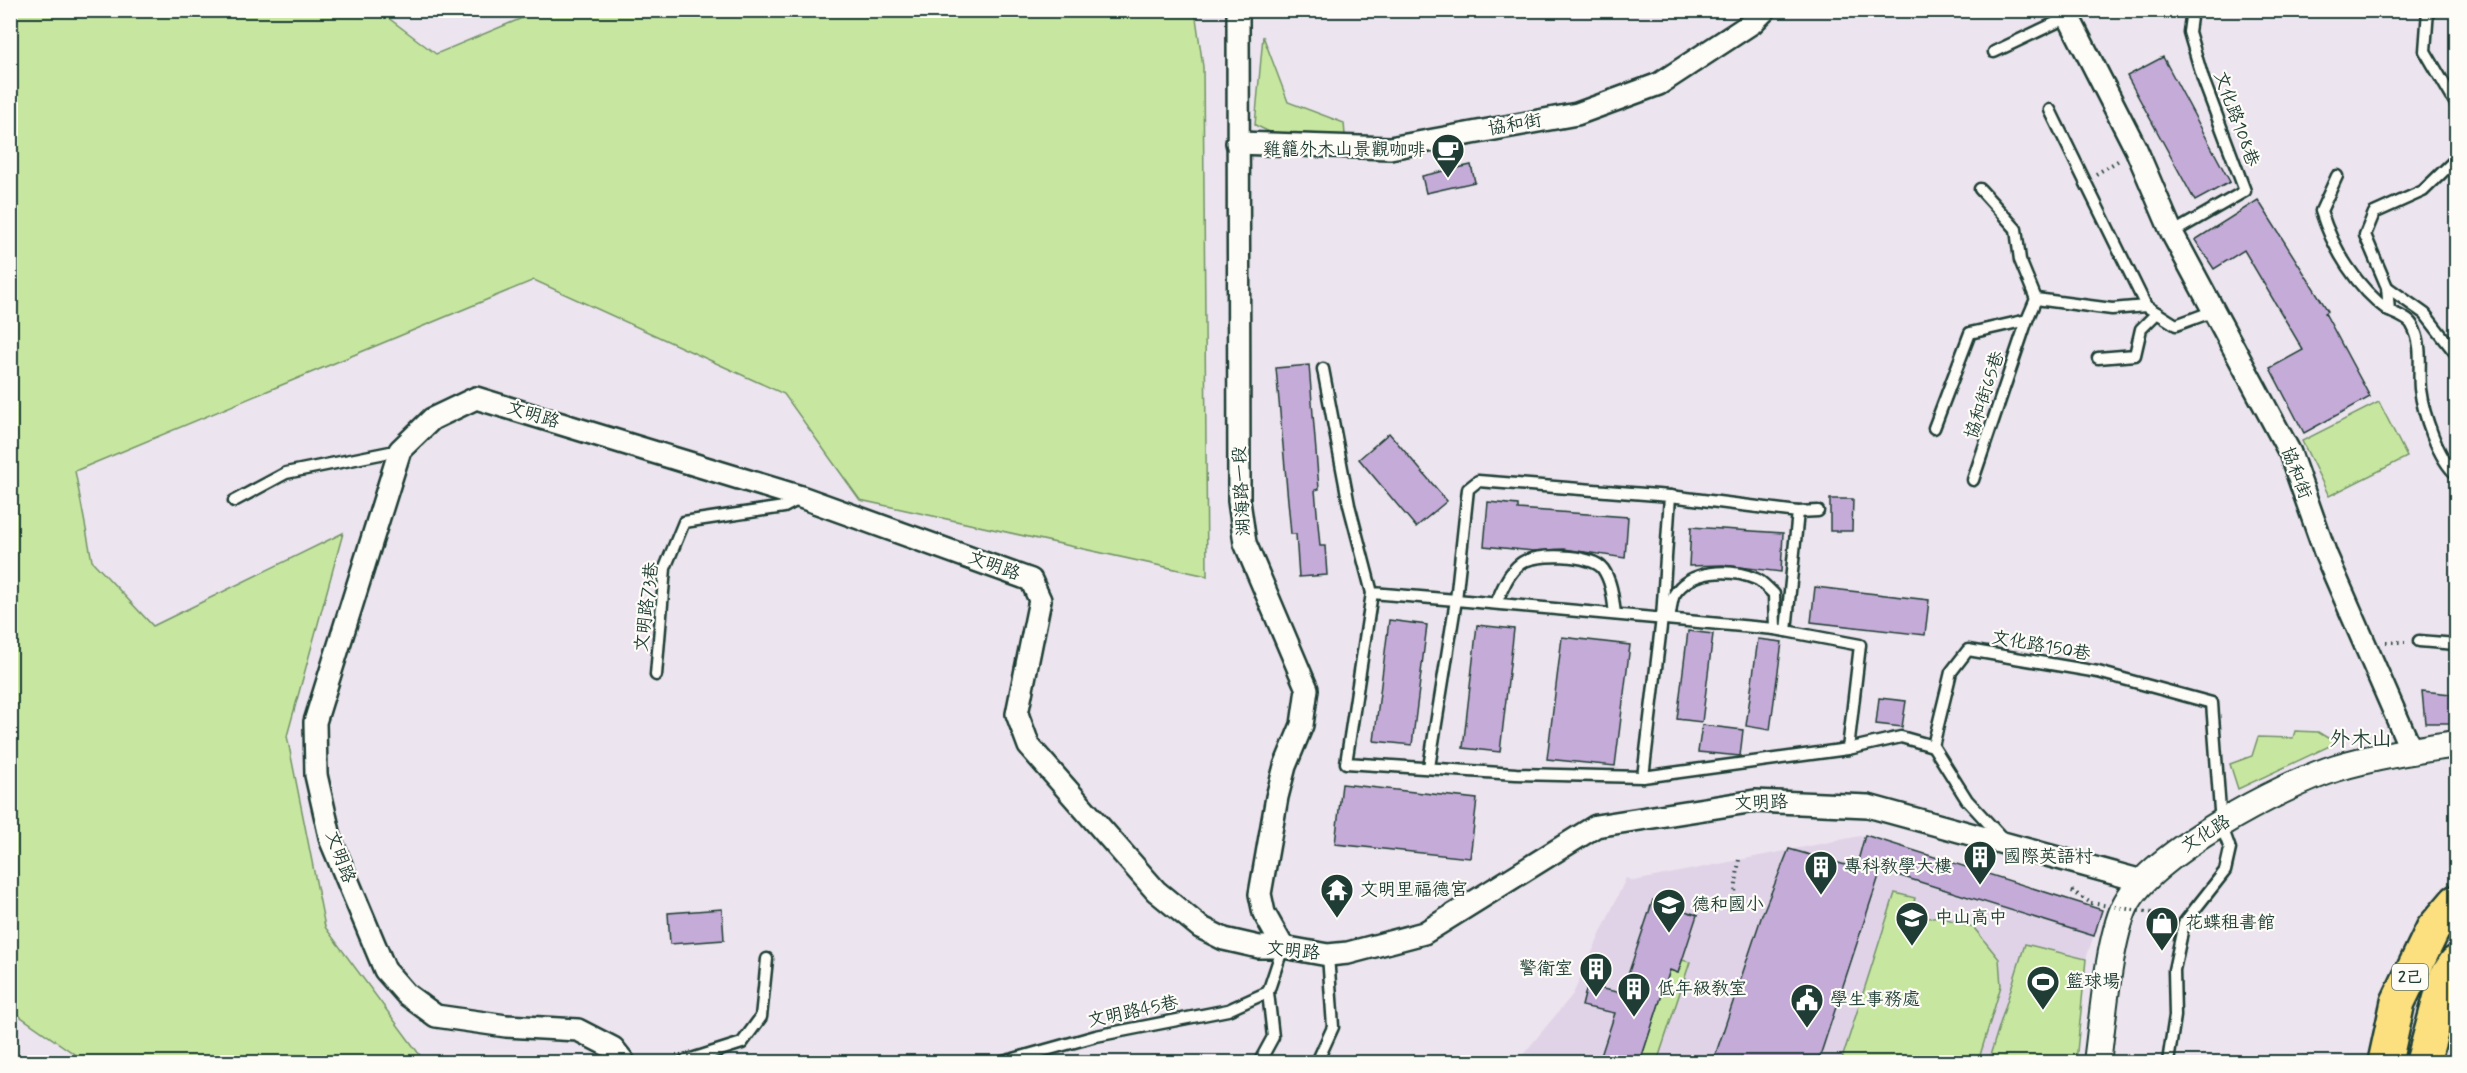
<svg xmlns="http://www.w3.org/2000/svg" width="2467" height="1073" viewBox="0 0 2467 1073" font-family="Mynerve,'LXGW WenKai TC',sans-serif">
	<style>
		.built { fill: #e0d3e7 }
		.green { fill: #c7e7a0; stroke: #73926a; stroke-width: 1.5 }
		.building { fill: #c5abd8; stroke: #1f3d34; stroke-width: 1.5 }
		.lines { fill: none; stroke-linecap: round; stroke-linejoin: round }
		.service-casing { stroke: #1f3d34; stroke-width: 15 }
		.minor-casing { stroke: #1f3d34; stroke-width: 26 }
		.tertiary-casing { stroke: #1f3d34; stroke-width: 30 }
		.primary-casing { stroke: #1f3d34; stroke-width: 38 }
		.path { stroke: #1f3d34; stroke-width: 4; stroke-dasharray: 1.5 4.5; stroke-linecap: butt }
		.service { stroke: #fdfcf7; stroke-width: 10 }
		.minor { stroke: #fdfcf7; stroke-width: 21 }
		.tertiary { stroke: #fdfcf7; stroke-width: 26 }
		.primary { stroke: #fce080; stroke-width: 33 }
		.path-bridge { stroke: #1f3d34; stroke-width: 4; stroke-dasharray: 1.5 4.5; stroke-linecap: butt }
		.labels { text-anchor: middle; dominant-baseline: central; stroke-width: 4.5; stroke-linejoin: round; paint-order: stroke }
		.shield { fill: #fdfcf7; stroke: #62766e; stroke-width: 1.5 }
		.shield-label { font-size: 16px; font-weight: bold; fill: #1f3d34 }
		.street-label { font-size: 18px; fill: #1f3d34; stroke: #fdfcf7 }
		.poi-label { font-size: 18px; fill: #1f3d34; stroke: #fdfcf7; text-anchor: start }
		.quarter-label { font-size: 21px; fill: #1f3d34; stroke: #fdfcf7 }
	</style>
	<rect width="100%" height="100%" fill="#ece4ee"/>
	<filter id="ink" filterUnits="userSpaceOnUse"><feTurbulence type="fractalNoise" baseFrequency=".0167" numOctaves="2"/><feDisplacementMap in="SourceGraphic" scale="12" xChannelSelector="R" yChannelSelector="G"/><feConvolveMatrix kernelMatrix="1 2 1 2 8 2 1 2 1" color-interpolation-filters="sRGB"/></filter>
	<g filter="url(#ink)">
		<path class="built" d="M1865,835L2102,910L2086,959L2076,1062H1517L1573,994L1626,878L1634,881Z"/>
		<g class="green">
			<path d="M11,10L379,11L436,54L539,11H1195L1203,67L1207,576L860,500L784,394L534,280L75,471L92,561L153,626L343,533L287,736L325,927L425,1062H86L11,1010Z"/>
			<path d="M1263,36L1288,102L1344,123L1345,135L1278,136L1255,125Z"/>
			<path d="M2379,402L2407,457L2329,496L2302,441Z"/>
			<path d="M2295,731L2318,732L2336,743L2238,789L2230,764L2252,756L2258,737L2293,738Z"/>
			<path d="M1895,893L1915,898L1909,922L1938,916L1974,928L1999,959L2001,986L1978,1062H1841Z"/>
			<path d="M2025,944L2086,959L2076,1062H1988Z"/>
			<path d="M1682,960L1690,962L1657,1062H1640L1670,970L1678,973Z"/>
		</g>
		<g class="building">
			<path d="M2163,57L2230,182L2195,201L2127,76Z"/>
			<path d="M1471,165L1475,182L1426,193L1422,176Z"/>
			<path d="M2258,200L2328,311L2325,313L2370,397L2304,433L2270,368L2303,350L2244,250L2214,269L2195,240Z"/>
			<path d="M1309,365L1319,489L1315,490L1320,546H1325L1327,575L1299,577L1296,534H1291L1276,368Z"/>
			<path d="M1389,433L1447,501L1416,527L1359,459Z"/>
			<path d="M1830,499H1853L1852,531H1830Z"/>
			<path d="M1488,502L1518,505V509L1628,517L1625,558L1564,549L1533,551L1484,546Z"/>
			<path d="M1691,527L1783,533L1781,572L1723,565L1689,566Z"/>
			<path d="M1815,587L1929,600L1925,635L1811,622Z"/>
			<path d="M1389,620L1427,625L1412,745L1374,741Z"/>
			<path d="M1477,625L1514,629L1500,752L1463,748Z"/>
			<path d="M1688,631L1713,634L1702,722L1677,719Z"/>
			<path d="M1562,637L1630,645L1615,766L1547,759Z"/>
			<path d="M1758,639L1782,642L1770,730L1746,726Z"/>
			<path d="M2422,691L2451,694L2454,723H2425Z"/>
			<path d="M1879,698L1906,701L1902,727L1876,724Z"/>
			<path d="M1702,725L1743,730L1740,756L1698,752Z"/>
			<path d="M1342,784L1477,799L1470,858L1335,844Z"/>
			<path d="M1865,835L2102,910L2094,936L1881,870L1818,1062H1713L1762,915L1789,849L1856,868Z"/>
			<path d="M1653,900L1697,915L1678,973L1670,970L1640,1062H1599L1615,1013L1582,1006L1587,986L1622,993Z"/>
			<path d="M722,909L724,940L670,944L668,913Z"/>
		</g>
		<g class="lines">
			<g class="service-casing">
				<g id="service">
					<path d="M2428,10L2425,51L2456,104"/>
					<path d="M1994,52L2068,17"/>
					<path d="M2050,110L2146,306L2176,325L2214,311"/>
					<path d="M2456,159L2423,191L2374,213L2365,235L2387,287L2389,311C2396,314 2409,319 2412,325C2424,346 2418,367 2420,389C2423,413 2438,459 2456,474"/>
					<path d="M2337,176L2321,211C2333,249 2357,288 2389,311"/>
					<path d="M1980,189L2016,229L2020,260L2036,299"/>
					<path d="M2172,233L2245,191L2203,79L2189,32L2192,10"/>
					<path d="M2387,287L2425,314L2456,354"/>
					<path d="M2098,358L2135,355L2141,329L2157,313"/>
					<path d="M1323,369L1349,505L1372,593L1456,600L1468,489L1478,481L1670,496L1662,618L1643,777"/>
					<path d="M1934,428L1970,333L2027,320L2036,299L2112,309L2146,306"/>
					<path d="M1973,480L2027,320"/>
					<path d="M1670,496L1798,512L1786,631"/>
					<path d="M234,501L286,473L400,450"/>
					<path d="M1798,512L1818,511"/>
					<path d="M1372,593L1346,763L1516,774L1643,777L1848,749L1901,737L1933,746"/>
					<path d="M1496,603C1502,590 1508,573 1520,564C1534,552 1593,554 1603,569C1612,582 1613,599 1615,614"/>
					<path d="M1669,618C1671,612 1671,601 1674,595C1690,569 1730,568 1756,579C1762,581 1768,589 1774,594L1775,629"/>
					<path d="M2419,641L2456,644"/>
					<path d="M656,675L665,568L684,522L784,507L801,498"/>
					<path d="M1429,767L1456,600L1775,629L1860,645L1848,749"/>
					<path d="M2004,840L1967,800L1933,746L1951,672L1968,650L2098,672L2212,703L2221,824L2230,849L2225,871L2184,923L2174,970L2175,1016L2168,1062"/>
					<path d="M1261,1059L1273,1037L1268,992"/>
					<path d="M682,1062L742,1043L761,1017L767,959"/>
					<path d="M1003,1062L1096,1036L1228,1010L1268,992L1283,947"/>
					<path d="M1317,1062L1333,1027L1328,955"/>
				</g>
			</g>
			<g class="minor-casing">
				<g id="minor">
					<path d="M1238,10L1239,501L1245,543L1307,689L1302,725L1285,766L1277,797L1260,894L1264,913L1283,947"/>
					<path d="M2065,10L2136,149L2172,233L2290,453L2326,555L2411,750"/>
					<path d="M1237,143L1390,148L1577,114L1659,84L1752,23L1765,10"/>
					<path d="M624,1062L613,1048L578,1030L506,1026L436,1016L406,994L385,970L331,841L316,775L315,722L400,450L432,419L476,398L801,497L1031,580L1040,600L1017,714L1029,746L1156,891L1200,927L1224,939L1259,947H1283L1328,955L1348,953L1424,933L1596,826L1755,801L1868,806L2142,881"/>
				</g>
			</g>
			<g class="tertiary-casing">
				<path id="tertiary" d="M2097,1062C2103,1019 2108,944 2125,906C2149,855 2282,785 2336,768C2375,756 2416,750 2456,744"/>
			</g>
			<g class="primary-casing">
				<g id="primary">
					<path d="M2385,1062L2398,1002L2433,929L2456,902"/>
					<path d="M2423,1062L2446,978L2456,963"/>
				</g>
			</g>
			<g class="path">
				<path d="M2096,174L2121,159"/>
				<path d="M2386,642H2405"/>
				<path d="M2072,891L2091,903"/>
				<path d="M1697,915L1702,901L1733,910L1739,859"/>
				<path d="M2159,922L2166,906"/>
			</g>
			<use href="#service" class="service"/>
			<use href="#minor" class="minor"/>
			<use href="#tertiary" class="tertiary"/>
			<use href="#primary" class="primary"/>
			<path class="path-bridge" d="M2091,903L2164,915"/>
		</g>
	</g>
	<defs>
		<g id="cafe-pin" transform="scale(1.725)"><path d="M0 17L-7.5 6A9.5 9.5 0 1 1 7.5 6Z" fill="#1f3d34" stroke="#fdfcf7"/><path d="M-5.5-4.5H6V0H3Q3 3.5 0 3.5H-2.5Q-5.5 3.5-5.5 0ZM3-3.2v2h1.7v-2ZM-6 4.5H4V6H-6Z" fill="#fff"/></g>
		<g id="building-pin" transform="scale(1.725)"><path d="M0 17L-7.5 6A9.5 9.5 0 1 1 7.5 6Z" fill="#1f3d34" stroke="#fdfcf7"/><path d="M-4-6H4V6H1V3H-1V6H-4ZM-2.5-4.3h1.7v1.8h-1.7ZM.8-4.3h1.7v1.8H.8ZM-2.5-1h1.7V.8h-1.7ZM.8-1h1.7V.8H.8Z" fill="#fff"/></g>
		<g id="temple-pin" transform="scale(1.725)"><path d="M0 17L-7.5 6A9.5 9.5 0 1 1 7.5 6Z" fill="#1f3d34" stroke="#fdfcf7"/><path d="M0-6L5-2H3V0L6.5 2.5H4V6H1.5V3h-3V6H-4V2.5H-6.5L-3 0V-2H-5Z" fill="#fff"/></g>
		<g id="school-pin" transform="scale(1.725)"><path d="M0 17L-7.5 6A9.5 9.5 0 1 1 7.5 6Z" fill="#1f3d34" stroke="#fdfcf7"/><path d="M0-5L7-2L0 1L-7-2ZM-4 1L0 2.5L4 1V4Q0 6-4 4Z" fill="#fff"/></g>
		<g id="shop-pin" transform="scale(1.725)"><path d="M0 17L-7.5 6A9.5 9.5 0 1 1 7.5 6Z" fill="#1f3d34" stroke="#fdfcf7"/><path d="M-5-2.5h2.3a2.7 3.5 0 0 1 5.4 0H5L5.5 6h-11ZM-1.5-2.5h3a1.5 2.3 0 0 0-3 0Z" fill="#fff"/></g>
		<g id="stadium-pin" transform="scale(1.725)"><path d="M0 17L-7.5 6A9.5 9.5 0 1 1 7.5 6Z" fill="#1f3d34" stroke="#fdfcf7"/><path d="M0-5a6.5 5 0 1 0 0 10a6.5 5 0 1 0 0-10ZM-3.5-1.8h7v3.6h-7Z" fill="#fff"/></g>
		<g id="civic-pin" transform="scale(1.725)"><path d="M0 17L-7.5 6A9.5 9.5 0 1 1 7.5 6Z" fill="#1f3d34" stroke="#fdfcf7"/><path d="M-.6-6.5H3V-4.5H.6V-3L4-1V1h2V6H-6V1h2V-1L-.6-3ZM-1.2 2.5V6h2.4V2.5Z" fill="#fff"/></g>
	</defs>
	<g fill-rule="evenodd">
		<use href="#cafe-pin" x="1448" y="150"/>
		<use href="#building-pin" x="1980" y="857"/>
		<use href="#building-pin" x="1821" y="867"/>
		<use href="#temple-pin" x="1337" y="890"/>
		<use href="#school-pin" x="1669" y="905"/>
		<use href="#school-pin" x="1912" y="918"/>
		<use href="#shop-pin" x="2162" y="923"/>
		<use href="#building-pin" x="1596" y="969"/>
		<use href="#stadium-pin" x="2043" y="982"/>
		<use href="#building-pin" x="1634" y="989"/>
		<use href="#civic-pin" x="1807" y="1000"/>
	</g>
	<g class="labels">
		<rect class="shield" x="2392" y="964" width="36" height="26" rx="4.5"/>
		<g class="shield-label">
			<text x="2410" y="977">2己</text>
		</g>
		<g class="street-label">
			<text transform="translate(2236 119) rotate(70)">文化路108巷</text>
			<text transform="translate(1515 125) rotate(-10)">協和街</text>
			<text transform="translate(1985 395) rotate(-72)">協和街65巷</text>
			<text transform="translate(533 415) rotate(17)">文明路</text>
			<text transform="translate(2296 473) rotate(69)">協和街</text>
			<text transform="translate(1242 491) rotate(-93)">湖海路一段</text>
			<text transform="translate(994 566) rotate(20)">文明路</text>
			<text transform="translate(647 607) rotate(-83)">文明路73巷</text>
			<text transform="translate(2041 646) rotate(10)">文化路150巷</text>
			<text transform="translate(1761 803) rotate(-2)">文明路</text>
			<text transform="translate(2206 834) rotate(-32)">文化路</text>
			<text transform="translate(340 857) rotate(70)">文明路</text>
			<text transform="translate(1293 951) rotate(6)">文明路</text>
			<text transform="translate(1133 1012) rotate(-12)">文明路45巷</text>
		</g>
		<g class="poi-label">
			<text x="1425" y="150" text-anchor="end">雞籠外木山景觀咖啡</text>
			<text x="2003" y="857">國際英語村</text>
			<text x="1844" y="867">專科教學大樓</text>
			<text x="1360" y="890">文明里福德宮</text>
			<text x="1692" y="905">德和國小</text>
			<text x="1935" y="918">中山高中</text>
			<text x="2185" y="923">花蝶租書館</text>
			<text x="1573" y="969" text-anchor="end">警衛室</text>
			<text x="2066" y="982">籃球場</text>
			<text x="1657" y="989">低年級教室</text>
			<text x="1830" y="1000">學生事務處</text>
		</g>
		<g class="quarter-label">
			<text x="2361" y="740">外木山</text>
		</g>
	</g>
	<rect width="2467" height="1073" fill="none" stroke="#fdfcf7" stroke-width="36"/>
	<rect x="18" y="18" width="2431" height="1037" fill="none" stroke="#1f3d34" stroke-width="2" filter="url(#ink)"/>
</svg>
